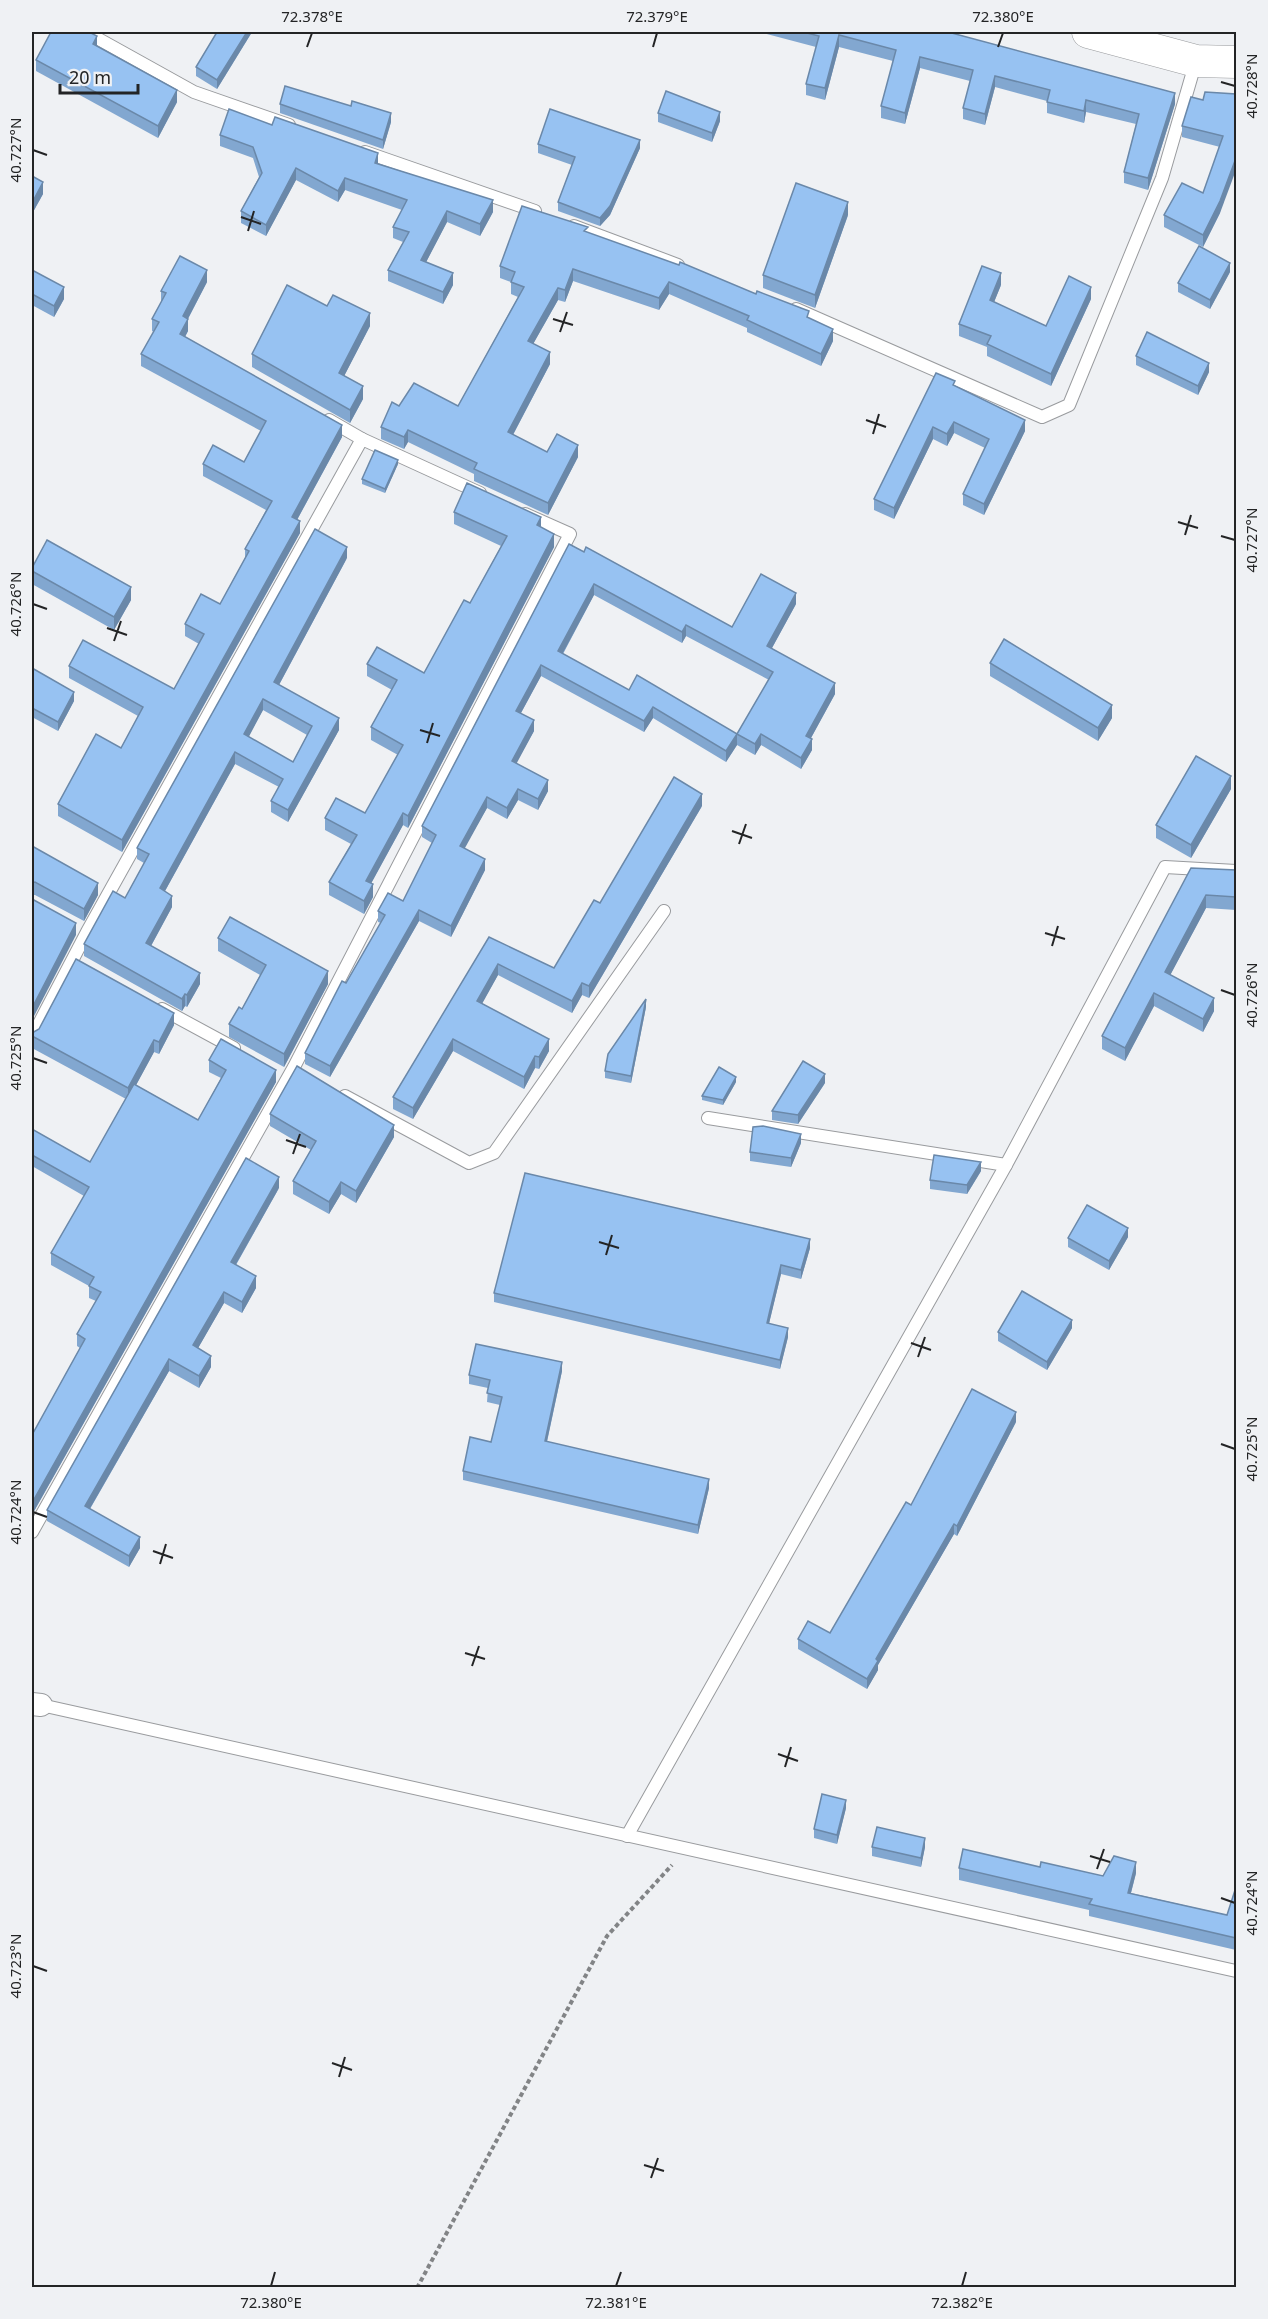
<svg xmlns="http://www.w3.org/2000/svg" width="1268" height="2319" viewBox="0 0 1268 2319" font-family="'Noto Sans',sans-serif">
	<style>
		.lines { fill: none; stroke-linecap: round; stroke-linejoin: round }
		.lane-casing { stroke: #999b9e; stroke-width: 14 }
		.street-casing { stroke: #999b9e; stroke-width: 24 }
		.secondary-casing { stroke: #999b9e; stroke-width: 33 }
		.path { stroke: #828486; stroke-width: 4; stroke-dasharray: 4.5 3; stroke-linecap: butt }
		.lane { stroke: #fff; stroke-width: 12 }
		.street { stroke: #fff; stroke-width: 22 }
		.secondary { stroke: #fff; stroke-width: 32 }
		.wall { fill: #82a7d0; fill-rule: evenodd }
		.shaded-wall { fill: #6a88a9 }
		.building { fill: #97c2f2; stroke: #6a88a9; stroke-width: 1.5; fill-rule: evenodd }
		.ticks { fill: none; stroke: #232425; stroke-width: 2 }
		.neatline { fill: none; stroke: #232425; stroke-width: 2 }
		.ticks-label { font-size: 15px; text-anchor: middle; fill: #232425 }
	</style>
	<rect width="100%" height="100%" fill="#eff1f4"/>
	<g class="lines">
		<g class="lane-casing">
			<g id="lane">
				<path d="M86,32L194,92L289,125"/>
				<path d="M365,152L535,211"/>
				<path d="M574,226L678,265"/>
				<path d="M796,309L1042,417L1069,405L1162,178L1196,61"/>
				<path d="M329,420L362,439"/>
				<path d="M162,1009L234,1048"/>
				<path d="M32,1037L87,932L362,439L480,493"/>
				<path d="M345,1096L469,1163L494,1153L664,911"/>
				<path d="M708,1118L1006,1165"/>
				<path d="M32,1532L294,1067L570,534L525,514"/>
				<path d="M41,1705L1236,1971"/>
				<path d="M627,1836L1006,1165L1165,867L1236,871"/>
			</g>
		</g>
		<g class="street-casing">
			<path id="street" d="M32,1704L41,1705"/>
		</g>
		<g class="secondary-casing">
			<path id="secondary" d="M1088,32L1196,61L1236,62"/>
		</g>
		<path class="path" d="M417,2288L607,1936L672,1865"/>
		<use href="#lane" class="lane"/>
		<use href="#street" class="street"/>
		<use href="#secondary" class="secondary"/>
	</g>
	<g class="wall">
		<path d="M252,32L217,89L196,76V67Z"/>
		<path d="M759,32H948L1175,104L1148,190L1124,183V172L1136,124L1086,112L1084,123L1047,113V101L995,87L985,125L963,119V108L970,81L920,68L905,124L881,118V106L893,61L839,47L825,100L806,95V84L816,47Z"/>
		<path d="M97,47L177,102L158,138L36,71V60Z"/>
		<path d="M1236,94L1220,213L1203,247L1164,227V215L1203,193L1220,147L1182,137V126L1203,100Z"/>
		<path d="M280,104L391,122L383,149L280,113Z"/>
		<path d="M658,113L720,121L712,142L658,122Z"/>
		<path d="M220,135L378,164L493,212L480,236L447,222L426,262L453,285L443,304L388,281V270L403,242L393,238V227L402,210L345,190L338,202L296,180L266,236L241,223V211L259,177L253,158L220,146Z"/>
		<path d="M538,144L640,148L610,215L600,226L558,211V202L572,165L538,153Z"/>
		<path d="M32,176L43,194L33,212H32Z"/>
		<path d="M848,215L815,308L763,288V275Z"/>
		<path d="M588,233L809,318L833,341L821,366L747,332V328L669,294L659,310L573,281L565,302L558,300L533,344L550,364L513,435L547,452L578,457L548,515L474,481V474L408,442L404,449L381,439V427L399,406H458L518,297L511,294V282L500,278V266Z"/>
		<path d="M32,270L64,299L54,317L32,305Z"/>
		<path d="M1230,272L1210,309L1178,292V283Z"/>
		<path d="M207,282L188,319V331L185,337L342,437L297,520L300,533L122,852L58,816V804L121,748L138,716L69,678V666L174,689L199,644L185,636V624L220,604L245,558V549L266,510L203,476V464L244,462L261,431L141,366V354L154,332L152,331V319L161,302V291Z"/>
		<path d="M1001,285L994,302L1046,326L1091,299L1051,386L987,356V347L959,336V324Z"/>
		<path d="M327,306L370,326L344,376L363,399L350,423L252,367V354Z"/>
		<path d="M1136,356L1209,372L1198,395L1136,365Z"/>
		<path d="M955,386L1025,431L984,515L963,505V494L985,448L954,433L947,446L933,439L894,519L874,510V499Z"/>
		<path d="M398,464L385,493L362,484V479Z"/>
		<path d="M454,512L541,527L554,547L408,828L403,825L371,883L373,897L364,914L329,895V882L351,844L325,830V818L365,813L398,755L371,740V727L392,690L367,676V664L424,673L470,603L501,546L454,524Z"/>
		<path d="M569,544L732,627L796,604L772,648L835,694L811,738L812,750L801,769L761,745L755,755L737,745L726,762L653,718L644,732L541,676L521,713L534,731L516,763L548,791L538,810L518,800L507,819L487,808L464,848L485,870L451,937L419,921L330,1077L305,1064V1053L381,923L378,922V911L403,901L432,843L422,837V826ZM594,595L682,643L686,636L769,680L737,734L629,690L563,654Z"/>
		<path d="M347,558L279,685L339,730L288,822L271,812V801L279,787L235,764L165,891L172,907L151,946L200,984L187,1007L185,1006L182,1011L84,956V944L125,898L144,863L137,859V848ZM263,710L307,735L293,762L248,737Z"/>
		<path d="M32,568L131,600L114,630L32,584Z"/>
		<path d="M990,663L1112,718L1098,741L990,676Z"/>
		<path d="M32,668L74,701L58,731L32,717Z"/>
		<path d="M1231,789L1191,858L1156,838V825Z"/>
		<path d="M702,806L589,998L582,995L572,1013L498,975L482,1003L549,1051L539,1069L535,1068L524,1089L453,1051L413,1119L393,1109V1097L489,937L554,968L600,903Z"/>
		<path d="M32,846L98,895L84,921L35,895H32Z"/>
		<path d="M1191,868L1236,870V910L1206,908L1170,975L1214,1011L1203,1032L1154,1006L1125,1061L1102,1049V1036Z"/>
		<path d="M218,938L328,984L284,1067L229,1037V1024L242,1009L260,975L218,951Z"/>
		<path d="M646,1007L631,1083L605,1078V1071Z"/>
		<path d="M174,1025L159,1054L154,1052L136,1085L198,1120L221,1078L209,1072V1060L276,1082L33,1513L32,1512V1435L80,1348L77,1346V1334L96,1301L89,1298V1286L51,1265V1253L84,1196L32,1166V1129L90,1162L126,1099L32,1048V1033Z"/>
		<path d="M736,1082L723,1105L702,1100V1096Z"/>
		<path d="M825,1083L798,1124L772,1120V1111Z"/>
		<path d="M270,1114L394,1137L356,1203L341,1194L329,1214L293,1194V1181L311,1150L270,1126Z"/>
		<path d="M801,1143L791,1167L750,1161V1152Z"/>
		<path d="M981,1171L967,1194L930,1189V1180Z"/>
		<path d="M279,1188L236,1265L256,1288L242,1313L224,1303L198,1348L211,1367L199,1388L169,1371L90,1509L140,1548L129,1567L47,1521V1510Z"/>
		<path d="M1128,1237L1109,1270L1068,1247V1238Z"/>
		<path d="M810,1248L801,1279L781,1274L770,1319L769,1323L788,1337L780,1369L494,1302V1293Z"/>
		<path d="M1072,1328L1047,1370L998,1341V1332Z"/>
		<path d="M562,1371L547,1442L709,1488L698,1534L463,1480V1471L491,1442L500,1405L487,1402L488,1388L469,1384V1375Z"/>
		<path d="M1016,1422L957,1536L954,1534L878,1665V1670L867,1689L798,1649V1639L830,1633L911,1505Z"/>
		<path d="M846,1808L837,1844L814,1838V1829Z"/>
		<path d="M872,1847H925L921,1867L872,1856Z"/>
		<path d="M1040,1867L1103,1876L1136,1873L1131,1893L1227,1915L1236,1887V1950L1089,1916V1910L959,1880V1868Z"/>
	</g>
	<g class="shaded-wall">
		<path d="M247,32H252L217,89V80Z"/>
		<path d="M839,35V47L825,100V88Z"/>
		<path d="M97,36V48L93,44Z"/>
		<path d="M920,57V68L905,124V113Z"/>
		<path d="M995,76V87L985,125V114Z"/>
		<path d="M177,90V102L158,138V126Z"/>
		<path d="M1175,93V104L1148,190V178Z"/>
		<path d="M1086,100V112L1084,123V111Z"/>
		<path d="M720,112V121L712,142V133Z"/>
		<path d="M391,113V122L383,149V140Z"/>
		<path d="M640,140V148L610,215L600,226V218Z"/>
		<path d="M378,153V164L375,163Z"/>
		<path d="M1236,158V170L1220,213L1203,247V235Z"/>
		<path d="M296,168V180L266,236V225Z"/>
		<path d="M345,178V190L338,202V191Z"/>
		<path d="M43,182V194L33,212V201Z"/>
		<path d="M493,200V212L480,236V224Z"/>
		<path d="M848,202V215L815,308V295Z"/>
		<path d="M447,211V222L421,272V260Z"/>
		<path d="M1230,263V272L1210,309V300Z"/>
		<path d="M573,269V281L565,302V290Z"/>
		<path d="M207,270V282L183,328V316Z"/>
		<path d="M453,273V285L443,304V292Z"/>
		<path d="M1001,273V285L990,312V300Z"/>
		<path d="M669,282V294L659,310V298Z"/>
		<path d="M64,287V299L54,317V306Z"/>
		<path d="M1091,287V299L1051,386V374Z"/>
		<path d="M558,288V300L528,353V341Z"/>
		<path d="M370,313V326L339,386V373Z"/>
		<path d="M188,319V331L180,346V334Z"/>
		<path d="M833,329V341L821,366V354Z"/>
		<path d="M550,352V364L508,444V432Z"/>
		<path d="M1209,363V372L1198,395V386Z"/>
		<path d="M363,386V399L350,423V410Z"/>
		<path d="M1025,420V431L984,515V504Z"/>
		<path d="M954,422V433L947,446V434Z"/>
		<path d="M342,425V437L292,529V517Z"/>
		<path d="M933,427V439L894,519V508Z"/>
		<path d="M408,430V442L404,449V437Z"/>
		<path d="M578,445V457L548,515V503Z"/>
		<path d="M398,460V464L385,493V489Z"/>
		<path d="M541,517V530L537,525Z"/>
		<path d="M300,521V533L122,852V840Z"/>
		<path d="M554,534V547L408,828V816Z"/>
		<path d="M347,547V558L274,694V682Z"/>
		<path d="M594,584V595L558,662V651Z"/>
		<path d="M131,587V600L114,630V617Z"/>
		<path d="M796,593V604L767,657V646Z"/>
		<path d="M686,625V636L682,643V632Z"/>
		<path d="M541,665V676L516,722V711Z"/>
		<path d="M835,683V694L806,747V736Z"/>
		<path d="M74,692V701L58,731V722Z"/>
		<path d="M263,699V710L244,746V734Z"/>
		<path d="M1112,705V718L1098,741V728Z"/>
		<path d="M653,707V718L644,732V721Z"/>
		<path d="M339,718V730L288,822V810Z"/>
		<path d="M534,720V731L512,772V761Z"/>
		<path d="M737,734V745L726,762V751Z"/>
		<path d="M761,734V745L755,755V744Z"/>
		<path d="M812,739V750L801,769V758Z"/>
		<path d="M235,752V764L160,900V888Z"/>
		<path d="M1231,776V789L1191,858V845Z"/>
		<path d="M548,780V791L538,810V799Z"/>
		<path d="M518,789V800L507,819V808Z"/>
		<path d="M702,794V806L589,998V986Z"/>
		<path d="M487,797V808L460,857V846Z"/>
		<path d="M403,813V825L366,893V881Z"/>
		<path d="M485,859V870L451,937V926Z"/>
		<path d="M98,883V895L84,921V909Z"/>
		<path d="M373,884V897L364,914V901Z"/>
		<path d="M1206,895V908L1165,985V972Z"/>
		<path d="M172,896V907L146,955V943Z"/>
		<path d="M419,910V921L330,1077V1066Z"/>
		<path d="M76,923V935L32,1020V1008Z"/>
		<path d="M498,964V975L477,1013V1001Z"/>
		<path d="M328,971V984L284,1067V1054Z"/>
		<path d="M200,973V984L187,1007V995Z"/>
		<path d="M582,983V995L572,1013V1001Z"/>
		<path d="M1154,993V1006L1125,1061V1048Z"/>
		<path d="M185,994V1006L182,1011V999Z"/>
		<path d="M1214,998V1011L1203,1032V1019Z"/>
		<path d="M646,999V1007L631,1083V1076Z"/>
		<path d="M174,1013V1025L159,1054V1042Z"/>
		<path d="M453,1039V1051L413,1119V1108Z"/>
		<path d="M549,1039V1051L539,1069V1057Z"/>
		<path d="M154,1040V1052L128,1100V1088Z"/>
		<path d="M535,1056V1068L524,1089V1077Z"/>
		<path d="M276,1070V1082L33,1513V1501Z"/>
		<path d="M825,1074V1083L798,1124V1115Z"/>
		<path d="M736,1077V1082L723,1105V1100Z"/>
		<path d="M394,1125V1137L356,1203V1191Z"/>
		<path d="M801,1134V1143L791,1167V1158Z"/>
		<path d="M981,1162V1171L967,1194V1185Z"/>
		<path d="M279,1177V1188L231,1273V1262Z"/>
		<path d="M341,1182V1194L329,1214V1202Z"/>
		<path d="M1128,1228V1237L1109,1270V1261Z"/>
		<path d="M810,1239V1248L801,1279V1270Z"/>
		<path d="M781,1265V1274L767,1332V1323Z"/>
		<path d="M256,1276V1288L242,1313V1302Z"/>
		<path d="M224,1292V1303L193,1357V1345Z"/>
		<path d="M1072,1320V1328L1047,1370V1362Z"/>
		<path d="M788,1328V1337L780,1369V1360Z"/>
		<path d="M211,1356V1367L199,1388V1376Z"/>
		<path d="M169,1359V1371L85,1517V1506Z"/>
		<path d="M562,1362V1371L545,1450V1441Z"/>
		<path d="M1016,1412V1422L957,1536V1526Z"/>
		<path d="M709,1479V1488L698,1534V1525Z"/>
		<path d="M954,1524V1534L878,1665V1670L867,1689V1679L876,1659Z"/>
		<path d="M140,1537V1548L129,1567V1556Z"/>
		<path d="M846,1800V1808L837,1844V1835Z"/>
		<path d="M925,1838V1847L921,1867V1858Z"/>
		<path d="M1136,1862V1873L1128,1904V1893Z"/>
	</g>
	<g class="building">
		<path d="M51,32H89L97,36L93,44L177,90L158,126L36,60Z"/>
		<path d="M217,32H247L217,80L196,67Z"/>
		<path d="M803,32H948L1175,93L1148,178L1124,172L1139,114L1086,100L1084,111L1047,102L1050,90L995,76L985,114L963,108L973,70L920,57L905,113L881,106L896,50L839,35L825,88L806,84L819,36Z"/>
		<path d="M285,86L351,106L352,101L391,113L383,140L280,104Z"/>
		<path d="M666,91L720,112L712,133L658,113Z"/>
		<path d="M1205,92L1236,94V158L1220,201L1203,235L1164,215L1182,183L1203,193L1223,136L1182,126L1191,97L1203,100Z"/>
		<path d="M229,109L272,125L275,117L378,153L375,163L493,200L480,224L447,211L421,260L453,273L443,292L388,270L409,232L393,227L407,200L345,178L338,191L296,168L266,225L241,211L262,173L253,147L220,135Z"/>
		<path d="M550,109L640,140L610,206L600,218L558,202L575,157L538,144Z"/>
		<path d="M32,176L43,182L33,201L32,200Z"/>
		<path d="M796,183L848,202L815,295L763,275Z"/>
		<path d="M522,206L588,227L584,231L679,265L680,262L756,294L757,291L801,308L809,311L807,317L833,329L821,354L747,320L749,316L669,282L659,298L573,269L565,290L558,288L528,341L550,352L508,432L547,452L557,434L578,445L548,503L474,469L477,463L408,430L404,437L381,427L392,402L399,406L414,383L458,406L524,287L511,282L515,272L500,266Z"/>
		<path d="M1199,246L1230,263L1210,300L1178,283Z"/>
		<path d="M180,256L207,270L183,316L188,319L180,334L342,425L292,517L300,521L122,840L58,804L96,734L121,748L143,707L69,666L83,640L174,689L204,634L185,624L201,594L220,604L249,551L245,549L272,501L203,464L213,445L244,462L266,421L141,354L159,322L152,319L166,293L161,291Z"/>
		<path d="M982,266L1001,273L990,300L1046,326L1069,276L1091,287L1051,374L987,344L991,336L959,324Z"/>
		<path d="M32,270L64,287L54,306L32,294Z"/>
		<path d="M287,285L327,306L333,295L370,313L339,373L363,386L350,410L252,354Z"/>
		<path d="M1147,332L1209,363L1198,386L1136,356Z"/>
		<path d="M936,373L955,381L953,385L1025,420L984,504L963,494L989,439L954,422L947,434L933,427L894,508L874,499Z"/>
		<path d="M375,450L398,460L385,489L362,479Z"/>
		<path d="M467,483L541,517L537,525L554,534L408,816L403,813L366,881L373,884L364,901L329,882L357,835L325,818L336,798L365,813L403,745L371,727L397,680L367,664L377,647L424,673L464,600L470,603L507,536L454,512Z"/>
		<path d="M315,529L347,547L274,682L339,718L288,810L271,801L283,779L235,752L160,888L172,896L146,943L200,973L187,995L185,994L182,999L84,944L113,891L125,898L149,854L137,848ZM263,699L312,726L293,762L244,734Z"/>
		<path d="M47,540L131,587L114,617L32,571V568Z"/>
		<path d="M569,544L584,552L586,547L732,627L761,574L796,593L767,646L835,683L806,736L812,739L801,758L761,734L755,744L737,734L726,751L653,707L644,721L541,665L516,711L534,720L512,761L548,780L538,799L518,789L507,808L487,797L460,846L485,859L451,926L419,910L330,1066L305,1053L342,981L346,983L385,915L378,911L388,893L403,901L436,835L422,826ZM594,584L682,632L686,625L773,672L737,734L637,675L629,690L558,651Z"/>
		<path d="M1004,639L1112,705L1098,728L990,663Z"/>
		<path d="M32,668L74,692L58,722L32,708Z"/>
		<path d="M1196,756L1231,776L1191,845L1156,825Z"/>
		<path d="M674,777L702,794L589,986L582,983L572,1001L498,964L477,1001L549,1039L539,1057L535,1056L524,1077L453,1039L413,1108L393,1097L489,937L554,968L594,900L600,903Z"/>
		<path d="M32,846L98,883L84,909L35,882L32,883Z"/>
		<path d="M1191,868L1236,870V897L1206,895L1165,972L1214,998L1203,1019L1154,993L1125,1048L1102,1036Z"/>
		<path d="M32,899L76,923L32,1008Z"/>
		<path d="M230,917L328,971L284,1054L229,1024L239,1007L242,1009L266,965L218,938Z"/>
		<path d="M76,959L174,1013L159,1042L154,1040L128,1088L32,1036V1033L39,1029Z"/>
		<path d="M646,999L631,1076L605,1071L608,1054Z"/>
		<path d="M221,1039L276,1070L33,1501H32V1435L85,1339L77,1334L101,1292L89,1286L94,1277L51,1253L89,1187L32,1155V1129L90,1162L134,1084L198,1120L226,1070L209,1060Z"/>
		<path d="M803,1061L825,1074L798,1115L772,1111Z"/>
		<path d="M297,1066L394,1125L356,1191L341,1182L329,1202L293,1181L316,1141L270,1114Z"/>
		<path d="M719,1067L736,1077L723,1100L702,1096Z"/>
		<path d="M763,1126L801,1134L791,1158L750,1152L753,1127Z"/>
		<path d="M934,1155L981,1162L967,1185L930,1180Z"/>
		<path d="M246,1158L279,1177L231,1262L256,1276L242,1302L224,1292L193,1345L211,1356L199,1376L169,1359L85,1506L140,1537L129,1556L47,1510Z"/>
		<path d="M525,1173L810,1239L801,1270L781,1265L770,1310L767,1323L788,1328L780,1360L494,1293Z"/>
		<path d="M1087,1205L1128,1228L1109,1261L1068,1238Z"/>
		<path d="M1022,1291L1072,1320L1047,1362L998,1332Z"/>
		<path d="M476,1344L562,1362L545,1441L709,1479L698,1525L463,1471L470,1437L491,1442L502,1397L487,1393L490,1380L469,1375Z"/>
		<path d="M972,1389L1016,1412L957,1526L954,1524L876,1659L878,1661L867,1679L798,1639L808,1621L830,1633L906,1502L911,1505Z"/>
		<path d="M822,1794L846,1800L837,1835L814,1829Z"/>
		<path d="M877,1827L925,1838L921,1858L872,1847Z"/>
		<path d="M963,1849L1040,1867L1041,1862L1103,1876L1114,1856L1136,1862L1128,1893L1227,1915L1236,1887V1938L1089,1904L1092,1899L959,1868Z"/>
	</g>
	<path class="ticks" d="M307,47L312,33M653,47L657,33M998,47L1003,33M1221,82L1235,86M33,150L47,155M241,217L261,224M248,231L254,211M553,319L573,325M560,332L567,312M866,420L886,427M873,434L879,414M1178,522L1198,528M1185,535L1191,515M1221,536L1235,540M33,604L47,609M107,628L127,635M114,641L121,621M420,730L440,736M427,743L433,723M732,831L752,838M739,844L746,824M1045,933L1065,939M1052,946L1058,926M1221,990L1235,995M33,1058L47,1063M286,1140L306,1147M293,1154L300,1134M599,1242L619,1248M606,1255L612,1235M911,1343L931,1350M918,1357L925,1337M1221,1444L1235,1449M33,1512L47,1517M153,1551L173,1558M160,1564L166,1544M465,1653L485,1659M472,1666L479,1646M778,1754L798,1761M785,1767L791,1747M1090,1856L1110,1862M1097,1869L1104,1849M1221,1898L1235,1903M33,1966L47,1971M332,2063L352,2070M339,2077L345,2057M644,2165L664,2171M651,2178L658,2158M271,2286L275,2272M616,2286L621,2272M962,2286L966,2272"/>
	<rect width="1268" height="2319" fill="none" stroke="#eff1f4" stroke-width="66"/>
	<path d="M60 84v9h78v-9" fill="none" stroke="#232425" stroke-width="3"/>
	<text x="69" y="84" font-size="18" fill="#232425" stroke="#eff1f4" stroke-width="4.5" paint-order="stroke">20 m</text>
	<rect x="33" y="33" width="1202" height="2253" class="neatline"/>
	<g class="ticks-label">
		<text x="312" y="22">72.378°E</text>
		<text x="657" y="22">72.379°E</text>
		<text x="1003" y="22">72.380°E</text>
		<text transform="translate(1252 86) rotate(-90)" y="5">40.728°N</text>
		<text transform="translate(16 150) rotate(-90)" y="5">40.727°N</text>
		<text transform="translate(1252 540) rotate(-90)" y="5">40.727°N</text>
		<text transform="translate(16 604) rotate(-90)" y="5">40.726°N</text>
		<text transform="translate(1252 995) rotate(-90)" y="5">40.726°N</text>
		<text transform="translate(16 1058) rotate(-90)" y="5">40.725°N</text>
		<text transform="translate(1252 1449) rotate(-90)" y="5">40.725°N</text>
		<text transform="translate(16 1512) rotate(-90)" y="5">40.724°N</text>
		<text transform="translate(1252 1903) rotate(-90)" y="5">40.724°N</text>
		<text transform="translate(16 1966) rotate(-90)" y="5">40.723°N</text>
		<text x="271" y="2308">72.380°E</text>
		<text x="616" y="2308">72.381°E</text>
		<text x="962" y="2308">72.382°E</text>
	</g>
</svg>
